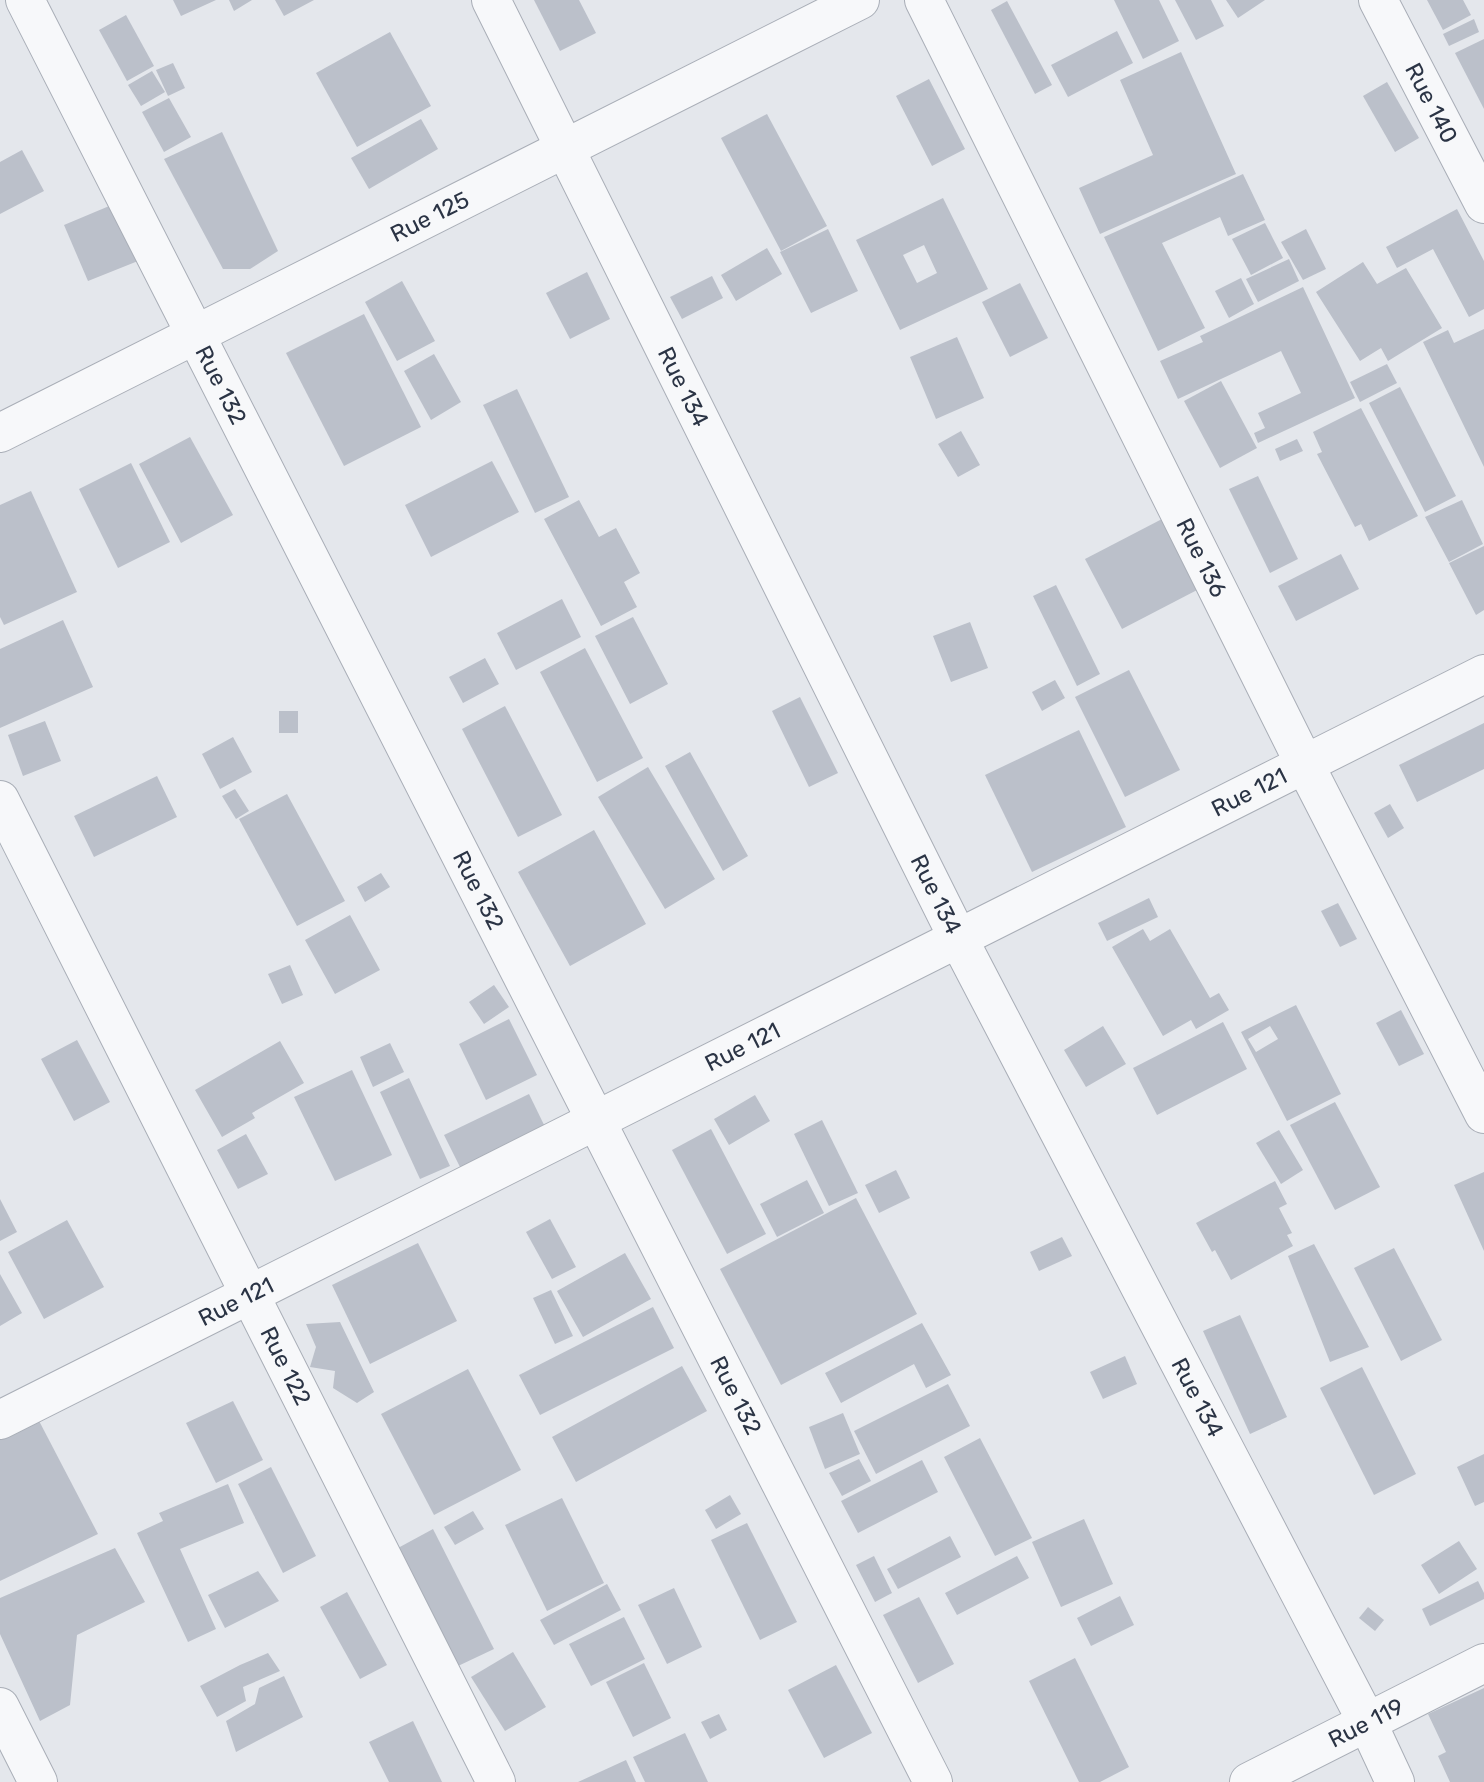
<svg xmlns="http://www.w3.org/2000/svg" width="1484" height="1782" viewBox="0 0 1484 1782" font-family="Rubik,sans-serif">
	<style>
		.building { fill: #bbc0ca; fill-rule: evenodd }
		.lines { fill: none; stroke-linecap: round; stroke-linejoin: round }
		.minor-casing { stroke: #a9aeb7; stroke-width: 40 }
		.minor { stroke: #f7f8fa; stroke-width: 38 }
		.labels { text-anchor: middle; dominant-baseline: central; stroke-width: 5; stroke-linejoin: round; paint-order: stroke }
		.street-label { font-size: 23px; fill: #2b3445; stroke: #f4f6f9 }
	</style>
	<rect width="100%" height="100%" fill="#e4e7ec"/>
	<g class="building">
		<path d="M173,0H216L181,16Z"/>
		<path d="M229,0H252L234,11Z"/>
		<path d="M275,0H314L284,16Z"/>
		<path d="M534,0H579L596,33L560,51Z"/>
		<path d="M1114,0H1159L1179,41L1143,59Z"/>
		<path d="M1175,0H1211L1224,26L1196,40Z"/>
		<path d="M1226,0H1265L1238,18Z"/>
		<path d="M1427,0H1463L1471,15L1443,30Z"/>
		<path d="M1007,1L1052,85L1035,94L991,10Z"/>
		<path d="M126,15L154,66L127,81L99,30Z"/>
		<path d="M1474,19L1479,32L1449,46L1443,34Z"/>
		<path d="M1117,31L1133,63L1068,97L1051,65Z"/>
		<path d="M390,32L431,106L357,147L316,73Z"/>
		<path d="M1484,39V109L1455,53Z"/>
		<path d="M1181,52L1236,174L1100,234L1079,188L1153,155L1120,80Z"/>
		<path d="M173,63L185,88L168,96L156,70Z"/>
		<path d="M152,71L165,92L141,106L128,85Z"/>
		<path d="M929,79L965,149L932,166L896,96Z"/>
		<path d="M1387,82L1419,138L1395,152L1363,96Z"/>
		<path d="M169,98L191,137L164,152L142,112Z"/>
		<path d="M767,114L827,226L781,251L721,138Z"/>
		<path d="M421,119L438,149L369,189L351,158Z"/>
		<path d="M222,132L278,251L250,269H223L164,159Z"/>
		<path d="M22,150L44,191L0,214V162Z"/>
		<path d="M1243,174L1265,220L1228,236L1220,217L1162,243L1205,328L1158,351L1104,237Z"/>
		<path d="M943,198L988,289L900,330L856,240ZM924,245L937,273L917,283L903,255Z"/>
		<path d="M114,204L138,261L88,281L64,225Z"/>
		<path d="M1457,209L1484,261V309L1469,317L1433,249L1397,268L1386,247Z"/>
		<path d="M1265,223L1283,258L1251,275L1232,239Z"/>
		<path d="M828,229L858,291L811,313L780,252Z"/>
		<path d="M1306,229L1326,269L1303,280L1281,242Z"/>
		<path d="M767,248L782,274L736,301L721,275Z"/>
		<path d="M1289,259L1299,281L1258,302L1246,279Z"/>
		<path d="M1363,262L1377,284L1406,268L1442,328L1388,361L1381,348L1360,361L1316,292Z"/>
		<path d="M587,272L610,319L570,339L546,293Z"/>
		<path d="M712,276L723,298L682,319L670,297Z"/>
		<path d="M1241,278L1254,304L1229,318L1215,291Z"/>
		<path d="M402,281L435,341L397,361L365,302Z"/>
		<path d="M1020,283L1048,338L1010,357L982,302Z"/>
		<path d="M1303,287L1355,398L1258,443L1254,433L1265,428L1258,413L1301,393L1281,351L1178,399L1160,361L1203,342L1200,336Z"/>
		<path d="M364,314L421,427L344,466L286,353Z"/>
		<path d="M1484,329V467L1423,342L1448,330L1454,343Z"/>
		<path d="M957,337L984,398L936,419L910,357Z"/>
		<path d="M434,354L461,402L431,420L404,371Z"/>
		<path d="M1387,364L1397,383L1360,402L1350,382Z"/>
		<path d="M1221,381L1257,448L1220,468L1184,401Z"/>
		<path d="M1400,387L1456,496L1425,512L1369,403Z"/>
		<path d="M517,389L569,497L535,513L483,405Z"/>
		<path d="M1361,408L1418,516L1369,541L1361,524L1355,527L1317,454L1322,452L1313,432Z"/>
		<path d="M961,431L980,465L958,477L938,444Z"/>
		<path d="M190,437L233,515L181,543L139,464Z"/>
		<path d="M1297,439L1303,451L1280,461L1275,449Z"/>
		<path d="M492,461L519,512L431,557L405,505Z"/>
		<path d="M131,463L170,542L118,568L79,489Z"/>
		<path d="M1258,476L1298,559L1270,573L1229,489Z"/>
		<path d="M31,491L77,592L4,625L0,617V505Z"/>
		<path d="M579,500L599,537L616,528L640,573L624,582L637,607L601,626L544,519Z"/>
		<path d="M1462,500L1483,544L1449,562L1425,517Z"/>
		<path d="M1162,519L1199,589L1122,629L1085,559Z"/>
		<path d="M1484,546V610L1476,615L1449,563Z"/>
		<path d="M1341,554L1359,589L1296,621L1278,586Z"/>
		<path d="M1056,585L1100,674L1077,686L1033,596Z"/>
		<path d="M562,599L581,637L516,670L497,633Z"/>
		<path d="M633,617L668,684L630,704L595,636Z"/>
		<path d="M63,620L93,687L0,728V649Z"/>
		<path d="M970,622L988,668L951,682L933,636Z"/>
		<path d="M585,648L643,758L597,782L540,672Z"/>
		<path d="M485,658L499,684L463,703L449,677Z"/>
		<path d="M1129,670L1180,770L1125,797L1075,697Z"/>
		<path d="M1055,680L1065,698L1042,711L1032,692Z"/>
		<path d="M800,697L838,773L809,787L772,711Z"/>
		<path d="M505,706L562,815L518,837L462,729Z"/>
		<rect x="279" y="711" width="19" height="22"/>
		<path d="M45,721L61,761L23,776L8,735Z"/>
		<path d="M1484,723V769L1417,802L1399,765Z"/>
		<path d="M1079,730L1126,827L1032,872L985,775Z"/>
		<path d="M233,737L252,772L220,789L202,754Z"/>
		<path d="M690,752L748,856L723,871L665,766Z"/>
		<path d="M648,767L715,879L665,909L598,797Z"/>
		<path d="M157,776L177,817L94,857L74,816Z"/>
		<path d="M235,789L249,811L236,819L222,796Z"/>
		<path d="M287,794L345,901L297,926L239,819Z"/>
		<path d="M1390,804L1404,828L1388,838L1374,813Z"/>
		<path d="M594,830L646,924L570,966L518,872Z"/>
		<path d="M381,873L390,887L365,902L357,887Z"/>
		<path d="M1149,898L1158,917L1107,941L1098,923Z"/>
		<path d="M1338,903L1357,939L1340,947L1321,911Z"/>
		<path d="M350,915L380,970L335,994L305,940Z"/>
		<path d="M1143,929L1150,941L1170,929L1210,998L1219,993L1229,1010L1196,1029L1191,1020L1163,1036L1112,947Z"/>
		<path d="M290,965L303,995L282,1004L268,974Z"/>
		<path d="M494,985L509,1007L484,1024L469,1002Z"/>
		<path d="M1296,1005L1341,1094L1287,1121L1241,1032ZM1270,1026L1278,1039L1256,1052L1248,1039Z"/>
		<path d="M1401,1010L1424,1054L1399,1066L1376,1023Z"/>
		<path d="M509,1019L537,1075L486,1100L459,1044Z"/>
		<path d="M1223,1022L1247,1069L1157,1115L1133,1068Z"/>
		<path d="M1103,1026L1126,1064L1086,1087L1064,1050Z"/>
		<path d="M77,1040L110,1102L74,1121L41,1059Z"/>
		<path d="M280,1041L304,1083L252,1113L255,1118L222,1137L195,1090Z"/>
		<path d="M390,1043L404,1072L373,1087L360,1057Z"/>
		<path d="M352,1070L392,1155L335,1181L294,1097Z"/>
		<path d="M409,1078L450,1166L420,1179L380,1092Z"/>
		<path d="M529,1094L547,1131L462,1171L444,1135Z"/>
		<path d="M755,1095L770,1121L729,1145L714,1119Z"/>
		<path d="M1335,1102L1380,1187L1335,1210L1290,1125Z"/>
		<path d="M822,1120L858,1193L829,1206L794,1134Z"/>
		<path d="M711,1129L766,1234L727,1254L672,1150Z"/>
		<path d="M1279,1130L1303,1170L1281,1184L1256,1143Z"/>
		<path d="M246,1134L268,1174L238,1189L217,1150Z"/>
		<path d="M896,1170L910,1198L879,1213L865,1185Z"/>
		<path d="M1484,1172V1251L1454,1185Z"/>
		<path d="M807,1180L824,1213L777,1237L760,1204Z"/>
		<path d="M1275,1181L1287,1204L1279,1208L1292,1233L1287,1235L1293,1246L1231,1280L1215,1250L1212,1252L1196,1223Z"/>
		<path d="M856,1198L917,1314L781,1385L720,1269Z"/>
		<path d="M0,1199L17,1232L0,1241Z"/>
		<path d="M550,1219L576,1267L552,1279L526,1232Z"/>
		<path d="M67,1220L104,1287L44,1319L8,1252Z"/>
		<path d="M1062,1237L1072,1256L1039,1271L1030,1252Z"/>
		<path d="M418,1243L457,1321L370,1364L332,1285Z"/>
		<path d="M1314,1244L1369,1347L1330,1362L1288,1256Z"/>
		<path d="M1394,1248L1442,1340L1401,1361L1354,1268Z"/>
		<path d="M625,1253L651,1299L583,1337L557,1291Z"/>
		<path d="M0,1274L22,1313L0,1326Z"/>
		<path d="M551,1290L573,1336L555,1344L533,1298Z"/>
		<path d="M653,1307L674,1348L540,1415L519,1375Z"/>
		<path d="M1240,1315L1287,1417L1250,1434L1203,1331Z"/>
		<path d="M340,1322L374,1392L357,1403L333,1388L335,1371L310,1367L316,1347L306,1324Z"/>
		<path d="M922,1323L951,1375L926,1388L914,1364L841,1403L825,1373Z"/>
		<path d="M1125,1356L1137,1384L1103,1399L1090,1372Z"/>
		<path d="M682,1366L707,1411L576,1482L552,1437Z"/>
		<path d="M1362,1367L1416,1474L1374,1495L1320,1388Z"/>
		<path d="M468,1369L521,1470L434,1515L381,1414Z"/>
		<path d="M948,1384L970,1426L876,1474L854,1431Z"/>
		<path d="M233,1401L263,1460L216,1483L186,1423Z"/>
		<path d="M843,1413L860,1454L825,1469L809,1427Z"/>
		<path d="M37,1417L98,1534L0,1581V1434Z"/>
		<path d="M980,1438L1032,1538L995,1556L944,1457Z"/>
		<path d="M1484,1454V1502L1475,1506L1457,1467Z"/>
		<path d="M859,1459L871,1481L842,1496L829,1473Z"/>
		<path d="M922,1460L938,1492L858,1533L841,1501Z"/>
		<path d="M271,1467L316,1556L283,1573L238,1484Z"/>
		<path d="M228,1484L244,1523L180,1549L216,1629L188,1642L137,1533L163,1521L159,1513Z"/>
		<path d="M730,1495L741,1514L716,1529L705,1510Z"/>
		<path d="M562,1498L604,1583L547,1611L505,1525Z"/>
		<path d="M473,1511L484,1529L455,1545L444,1527Z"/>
		<path d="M1084,1519L1113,1584L1061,1607L1032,1542Z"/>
		<path d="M747,1523L797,1622L760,1640L711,1540Z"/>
		<path d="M433,1529L494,1649L458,1666L398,1548Z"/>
		<path d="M950,1536L961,1557L898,1589L887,1569Z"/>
		<path d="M1459,1541L1477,1569L1439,1594L1421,1565Z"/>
		<path d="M115,1548L145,1602L77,1635L70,1705L40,1721L0,1634V1598Z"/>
		<path d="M874,1556L892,1593L875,1602L856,1565Z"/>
		<path d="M1017,1556L1029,1578L957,1615L945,1593Z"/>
		<path d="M258,1571L279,1601L225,1628L208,1595Z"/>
		<path d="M1478,1581L1484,1593V1599L1430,1626L1422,1609Z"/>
		<path d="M607,1584L621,1610L554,1645L540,1620Z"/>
		<path d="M674,1588L702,1647L667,1664L638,1605Z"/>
		<path d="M347,1592L387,1665L360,1679L320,1607Z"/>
		<path d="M1120,1596L1134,1625L1091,1646L1077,1618Z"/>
		<path d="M919,1597L954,1664L918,1683L883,1615Z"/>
		<path d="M1368,1607L1384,1620L1375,1631L1359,1618Z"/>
		<path d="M624,1617L645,1659L591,1686L569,1644Z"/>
		<path d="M513,1652L546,1707L505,1731L471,1677Z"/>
		<path d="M268,1653L280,1671L243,1687L246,1701L217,1717L200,1686L240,1665Z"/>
		<path d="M1075,1658L1129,1767L1100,1782H1079L1029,1681Z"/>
		<path d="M644,1663L671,1718L633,1737L606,1682Z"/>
		<path d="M836,1665L872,1733L824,1758L788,1690Z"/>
		<path d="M284,1676L303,1717L236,1752L226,1721L255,1704L259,1688Z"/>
		<path d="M1484,1688V1782H1450L1438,1756L1446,1752L1428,1714Z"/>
		<path d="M719,1714L727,1730L710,1739L701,1722Z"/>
		<path d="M413,1721L442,1782H389L369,1742Z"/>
		<path d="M685,1733L708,1782H645L633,1757Z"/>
		<path d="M626,1760L636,1782H578Z"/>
	</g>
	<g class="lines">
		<g class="minor-casing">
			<g id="minor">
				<path id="s1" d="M25,0L933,1782"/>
				<path id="s2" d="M491,0L958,938L1367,1722L1395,1782"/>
				<path id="s3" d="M924,0L1305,765L1484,1114"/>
				<path id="s4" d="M1378,0L1484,204"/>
				<path id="s5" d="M0,433L860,0"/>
				<path id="s6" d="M0,800L496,1782"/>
				<path id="s7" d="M0,1420L1484,674"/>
				<path d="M0,1707L38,1782"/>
				<path id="s8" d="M1249,1782L1484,1663"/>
			</g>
		</g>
		<use href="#minor" class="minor"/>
	</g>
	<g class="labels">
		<g class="street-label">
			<text stroke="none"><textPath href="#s4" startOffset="116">Rue 140</textPath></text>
			<text stroke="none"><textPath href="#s5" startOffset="481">Rue 125</textPath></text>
			<text stroke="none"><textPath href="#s1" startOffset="432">Rue 132</textPath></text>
			<text stroke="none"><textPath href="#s2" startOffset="432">Rue 134</textPath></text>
			<text stroke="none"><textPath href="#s3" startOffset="623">Rue 136</textPath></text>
			<text stroke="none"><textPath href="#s7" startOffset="1398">Rue 121</textPath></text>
			<text stroke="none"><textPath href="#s1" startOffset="999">Rue 132</textPath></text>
			<text stroke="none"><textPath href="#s2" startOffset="999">Rue 134</textPath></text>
			<text stroke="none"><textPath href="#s7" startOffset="831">Rue 121</textPath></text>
			<text stroke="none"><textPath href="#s7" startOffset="264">Rue 121</textPath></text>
			<text stroke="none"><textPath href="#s6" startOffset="634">Rue 122</textPath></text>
			<text stroke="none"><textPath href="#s1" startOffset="1566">Rue 132</textPath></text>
			<text stroke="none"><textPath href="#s2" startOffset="1566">Rue 134</textPath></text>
			<text stroke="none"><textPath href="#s8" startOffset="131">Rue 119</textPath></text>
		</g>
	</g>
</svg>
